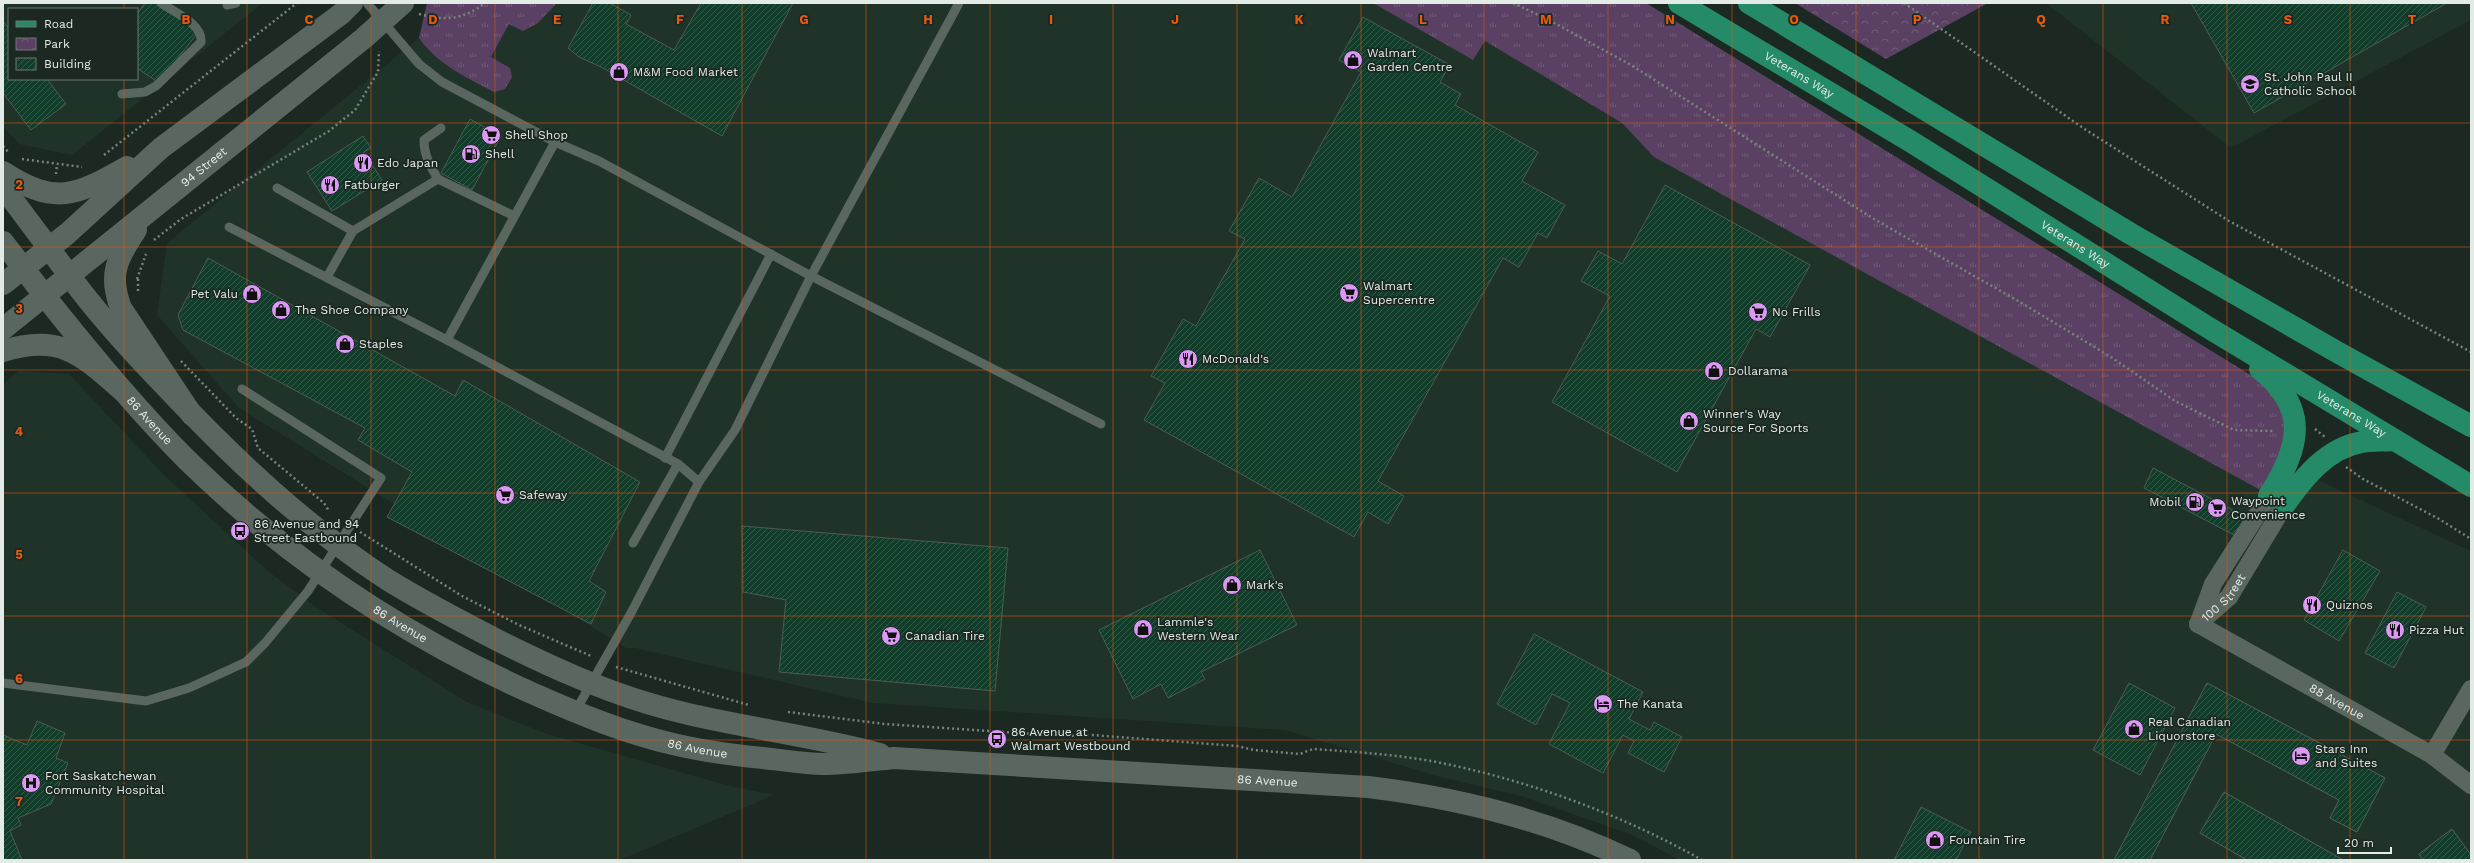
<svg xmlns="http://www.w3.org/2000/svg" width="2474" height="863" viewBox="0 0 2474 863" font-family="'Work Sans',sans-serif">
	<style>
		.built { fill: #203329; fill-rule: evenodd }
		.grass { fill: url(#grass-tufts) }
		.park { fill: url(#park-crowns) }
		.building { fill: url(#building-hatch); stroke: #4d5a53 }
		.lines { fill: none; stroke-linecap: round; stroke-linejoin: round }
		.path { stroke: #79837e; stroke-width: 2.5; stroke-dasharray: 2 3; stroke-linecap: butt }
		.service { stroke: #5a6760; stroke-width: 9 }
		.minor { stroke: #5a6760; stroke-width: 18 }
		.tertiary { stroke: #5a6760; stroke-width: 22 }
		.secondary { stroke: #5a6760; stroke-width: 22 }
		.primary { stroke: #248a68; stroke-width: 22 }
		.grid { fill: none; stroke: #e8590c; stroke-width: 1; stroke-opacity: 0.55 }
		.labels { text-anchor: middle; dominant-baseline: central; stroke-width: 3.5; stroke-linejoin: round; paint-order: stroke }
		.poi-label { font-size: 12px; fill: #e3ebe7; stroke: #1c2822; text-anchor: start }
		.street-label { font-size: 12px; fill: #e3ebe7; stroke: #1c2822 }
		.grid-label { font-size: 13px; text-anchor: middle; font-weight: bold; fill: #e8590c; stroke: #1c2822; stroke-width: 3.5; stroke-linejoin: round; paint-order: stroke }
	</style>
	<defs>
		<pattern id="grass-tufts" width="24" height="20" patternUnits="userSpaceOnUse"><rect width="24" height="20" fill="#5a4163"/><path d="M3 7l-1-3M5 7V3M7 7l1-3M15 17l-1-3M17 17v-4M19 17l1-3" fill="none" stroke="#725d79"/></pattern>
		<pattern id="park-crowns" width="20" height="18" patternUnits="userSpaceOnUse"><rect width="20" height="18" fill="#5a4163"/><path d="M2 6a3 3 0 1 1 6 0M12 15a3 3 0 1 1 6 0" fill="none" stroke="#725d79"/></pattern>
		<pattern id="building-hatch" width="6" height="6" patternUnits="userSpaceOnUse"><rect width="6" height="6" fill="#123d2b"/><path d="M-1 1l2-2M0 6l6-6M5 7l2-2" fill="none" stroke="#34594a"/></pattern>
	</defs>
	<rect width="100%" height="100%" fill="#1c2822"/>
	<g class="built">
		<path d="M3,3H263L72,155L19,144L3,126ZM9,9H137V79H9Z"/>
		<path d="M557,3H1373L1473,60L1485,41L1622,123L1654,157L1838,258L2471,551V860H1679L1635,836L1521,796L1436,776L1285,730L873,703L635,648H626L239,408L157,315L167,243L419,38L429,52L510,68L491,58L509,23H538Z"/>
		<path d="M2046,3H2471V20L2231,148Z"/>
		<path d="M19,371L69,374L165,476L269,572L319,609L467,702L547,734L730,786L774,795L620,860H3V384Z"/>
	</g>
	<g class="grass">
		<path d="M427,3H557L538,23L523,31L509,24L491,57L510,68L512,77L505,89L494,92C466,77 438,65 419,38Z"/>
		<path d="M1373,3H1646L2262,382L2281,405L2288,447L2264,492L1654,157L1622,123L1485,41L1473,60Z"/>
	</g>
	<path class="park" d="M1795,3H1988L1886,59Z"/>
	<g class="building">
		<path d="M145,3H158L198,32L159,83L137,68V14Z"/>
		<path d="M593,3H610L631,15L626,24L674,50L701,3H793L722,136L601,67L579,57L568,48Z"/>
		<path d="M2191,3H2447L2254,113Z"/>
		<path d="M1363,17L1450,65L1440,82L1461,94L1455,105L1538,152L1522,181L1565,205L1547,238L1538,233L1519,267L1503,258L1378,481L1404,496L1388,524L1368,512L1354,537L1144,420L1165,383L1151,376L1183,319L1196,326L1245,239L1229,231L1259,178L1292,197L1361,72L1339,60Z"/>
		<path d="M3,21L9,29V79H47L66,104L31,130L3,93Z"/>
		<path d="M470,119L501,136L472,190L441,173Z"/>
		<path d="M363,136L371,148L364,152L382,180L332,211L307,172Z"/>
		<path d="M1665,185L1810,265L1770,337L1756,329L1677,472L1552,402L1610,296L1581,281L1598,251L1622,264Z"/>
		<path d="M208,258L455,396L463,380L640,482L589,581L606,592L591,624L387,517L412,472L358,440L365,428L183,330L178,315Z"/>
		<path d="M2153,468L2246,517L2236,536L2144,488Z"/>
		<path d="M742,526L1008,548L995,691L779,672L786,600L743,592Z"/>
		<path d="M1260,550L1297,625L1201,672L1205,679L1168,698L1161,684L1133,699L1099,630Z"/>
		<path d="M2343,550L2380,571L2339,641L2304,620Z"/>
		<path d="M2397,592L2426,607L2394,668L2365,653Z"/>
		<path d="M1534,634L1643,692L1629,719L1650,730L1654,722L1682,737L1664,772L1628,753L1634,741L1623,735L1603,773L1549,744L1570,703L1552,694L1536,725L1497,704Z"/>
		<path d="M2129,683L2175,708L2140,775L2093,750Z"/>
		<path d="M2207,683L2385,778L2357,832L2330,818L2339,800L2216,734L2150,860H2114Z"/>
		<path d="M2207,683L2385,778L2357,832L2330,818L2339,800L2216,734L2150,860H2114Z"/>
		<path d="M37,721L65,733L56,758L68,763L51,804L18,818L21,825L10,831L22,860H3V735L27,745Z"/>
		<path d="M2224,792L2343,860H2247L2200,833Z"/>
		<path d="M2224,792L2343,860H2247L2200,833Z"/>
		<path d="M1921,807L1971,832L1956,860H1894Z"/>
		<path d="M2452,829L2471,855V860H2423L2419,854Z"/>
		<path d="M2452,829L2471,855V860H2423L2419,854Z"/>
	</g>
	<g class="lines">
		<g class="path">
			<path d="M1513,3L1547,19L1631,65L1874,219L2020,302L2111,357L2175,401L2234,430L2274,431"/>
			<path d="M1904,3L2083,128L2229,221L2471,352"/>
			<path d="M419,14C445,21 463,20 485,3"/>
			<path d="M3,146L9,153"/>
			<path d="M104,155L297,3"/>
			<path d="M22,159L82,167"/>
			<path d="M56,174L57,164"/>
			<path d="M154,240L181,219L329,131L355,110L378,72L379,51"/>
			<path d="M137,279L146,254"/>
			<path d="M138,279V294"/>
			<path d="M181,361L236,418L252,429L258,448L324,503L329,511"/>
			<path d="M2315,429L2325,437"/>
			<path d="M2346,467L2363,479L2439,519L2471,539"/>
			<path d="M360,532L462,596L519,625L591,656"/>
			<path d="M616,667L749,705"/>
			<path d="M788,712L885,724L1064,736L1092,735L1237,746L1254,750L1300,754L1313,749C1358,752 1406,755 1451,765C1538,784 1624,816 1702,860"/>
		</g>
		<g class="service">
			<path d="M367,3L419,64L442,82L555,142L599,161L811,276L1101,424"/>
			<path d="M227,5L236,3"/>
			<path d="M122,94L145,92L156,86L201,42C203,24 174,12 161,3"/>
			<path d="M438,179C430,166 424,155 424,140L441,128"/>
			<path d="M277,188L353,231"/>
			<path d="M229,227L447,340L555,142"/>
			<path d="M327,277L353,231L438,179L514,216"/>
			<path d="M447,340L678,464L633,543"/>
			<path d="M665,458L771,254"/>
			<path d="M678,464L699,482"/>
			<path d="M3,683L146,701L189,688L246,662L265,643L308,591L381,478L242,389"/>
			<path d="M575,712L631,613L699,482L735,430L811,276L959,3"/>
		</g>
		<g class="minor">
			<path d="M2199,622L2213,584L2269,496"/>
			<path id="s1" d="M2198,624L2432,755L2471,785"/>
			<path id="s2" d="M2198,624L2229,597L2285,504"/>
			<path d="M2432,755L2471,689"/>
		</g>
		<g class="tertiary">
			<path d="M69,275C98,315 133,353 168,389C235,460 306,527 388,580C425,603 464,623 503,643C550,666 597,688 647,703C723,726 803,733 880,754"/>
			<path id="s3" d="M44,295C89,352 136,409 187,460C287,558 406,637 534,694C579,714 625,733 673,744C702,751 732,755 763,758C783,760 803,764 823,764C847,764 871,760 894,758L1368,787C1459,798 1548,820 1630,860"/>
		</g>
		<g class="secondary">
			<path d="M3,172C55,206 76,196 127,167"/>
			<path d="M3,187L69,275"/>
			<path d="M136,230C117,258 108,275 121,308L192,415"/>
			<path d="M3,242L44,295"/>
			<path d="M3,284L67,234L161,148L341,14L352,3"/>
			<path id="s4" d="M3,329L364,38L403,3"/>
			<path d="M3,351C61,333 82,355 123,391"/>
		</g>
		<g class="primary">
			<path id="s5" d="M1679,3L1910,141L2209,328L2471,486"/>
			<path d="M1749,3L2131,234L2337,352L2471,426"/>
			<path d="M2260,369C2310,409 2300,447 2269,496"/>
			<path d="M2285,504C2304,477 2327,448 2362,442C2372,440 2383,441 2393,440"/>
		</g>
	</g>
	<path class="grid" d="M124,3V9M247,3V860M371,3V860M495,3V860M618,3V860M742,3V860M866,3V860M990,3V860M1113,3V860M1237,3V860M1361,3V860M1484,3V860M1608,3V860M1732,3V860M1856,3V860M1979,3V860M2103,3V860M2227,3V860M2350,3V860M124,79V860M3,123H2471M3,247H2471M3,370H2471M3,493H2471M3,616H2471M3,740H2471"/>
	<defs>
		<g id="shop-disc" transform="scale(1)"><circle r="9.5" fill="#dc99f4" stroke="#1c2822"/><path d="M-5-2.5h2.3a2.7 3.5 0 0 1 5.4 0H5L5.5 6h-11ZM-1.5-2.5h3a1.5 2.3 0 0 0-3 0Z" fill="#111"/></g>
		<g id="school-disc" transform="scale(1)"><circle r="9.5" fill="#dc99f4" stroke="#1c2822"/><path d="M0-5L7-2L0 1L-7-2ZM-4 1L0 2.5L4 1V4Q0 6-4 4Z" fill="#111"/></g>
		<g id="supermarket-disc" transform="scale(1)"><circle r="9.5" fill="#dc99f4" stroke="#1c2822"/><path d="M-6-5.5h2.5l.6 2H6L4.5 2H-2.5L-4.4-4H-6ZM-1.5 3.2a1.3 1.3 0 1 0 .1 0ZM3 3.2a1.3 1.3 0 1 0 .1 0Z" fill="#111"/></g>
		<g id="fuel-disc" transform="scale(1)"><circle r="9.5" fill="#dc99f4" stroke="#1c2822"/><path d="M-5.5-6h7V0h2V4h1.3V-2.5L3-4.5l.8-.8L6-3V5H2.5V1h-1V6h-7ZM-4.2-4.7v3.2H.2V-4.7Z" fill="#111"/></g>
		<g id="restaurant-disc" transform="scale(1)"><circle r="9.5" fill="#dc99f4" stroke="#1c2822"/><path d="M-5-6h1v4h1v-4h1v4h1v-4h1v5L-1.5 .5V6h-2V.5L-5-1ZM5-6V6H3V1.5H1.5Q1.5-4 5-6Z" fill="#111"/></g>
		<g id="bus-disc" transform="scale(1)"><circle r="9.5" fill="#dc99f4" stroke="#1c2822"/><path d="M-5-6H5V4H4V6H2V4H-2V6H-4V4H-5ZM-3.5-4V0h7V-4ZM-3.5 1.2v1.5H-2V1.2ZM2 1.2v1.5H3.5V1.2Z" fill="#111"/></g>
		<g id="hotel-disc" transform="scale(1)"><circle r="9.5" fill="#dc99f4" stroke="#1c2822"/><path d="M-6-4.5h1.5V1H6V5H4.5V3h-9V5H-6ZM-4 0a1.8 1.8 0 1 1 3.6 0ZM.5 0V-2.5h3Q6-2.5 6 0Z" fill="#111"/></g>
		<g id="hospital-disc" transform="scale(1)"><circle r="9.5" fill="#dc99f4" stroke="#1c2822"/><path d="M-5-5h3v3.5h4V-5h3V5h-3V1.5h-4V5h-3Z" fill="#111"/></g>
	</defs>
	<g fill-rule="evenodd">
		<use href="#shop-disc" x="1353" y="60"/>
		<use href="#shop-disc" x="619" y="72"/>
		<use href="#school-disc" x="2250" y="84"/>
		<use href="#supermarket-disc" x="491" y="135"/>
		<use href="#fuel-disc" x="471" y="154"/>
		<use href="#restaurant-disc" x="363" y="163"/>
		<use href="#restaurant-disc" x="330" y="185"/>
		<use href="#supermarket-disc" x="1349" y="293"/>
		<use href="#shop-disc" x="252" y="294"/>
		<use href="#shop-disc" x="281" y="310"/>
		<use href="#supermarket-disc" x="1758" y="312"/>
		<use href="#shop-disc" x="345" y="344"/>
		<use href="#restaurant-disc" x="1188" y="359"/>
		<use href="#shop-disc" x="1714" y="371"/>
		<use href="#shop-disc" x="1689" y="421"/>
		<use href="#supermarket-disc" x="505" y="495"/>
		<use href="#fuel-disc" x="2195" y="502"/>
		<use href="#supermarket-disc" x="2217" y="508"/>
		<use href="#bus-disc" x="240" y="531"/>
		<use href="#shop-disc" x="1232" y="585"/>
		<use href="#restaurant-disc" x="2312" y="605"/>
		<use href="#shop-disc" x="1143" y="629"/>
		<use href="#restaurant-disc" x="2395" y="630"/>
		<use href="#supermarket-disc" x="891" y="636"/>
		<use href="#hotel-disc" x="1603" y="704"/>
		<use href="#shop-disc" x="2134" y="729"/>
		<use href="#bus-disc" x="997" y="739"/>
		<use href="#hotel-disc" x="2301" y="756"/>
		<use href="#hospital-disc" x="31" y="783"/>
		<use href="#shop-disc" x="1935" y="840"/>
	</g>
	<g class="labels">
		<g class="poi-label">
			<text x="1367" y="53">Walmart<tspan x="1367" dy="14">Garden Centre</tspan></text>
			<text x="633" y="72">M&amp;M Food Market</text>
			<text x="2264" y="77">St. John Paul II<tspan x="2264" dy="14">Catholic School</tspan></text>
			<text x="505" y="135">Shell Shop</text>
			<text x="485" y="154">Shell</text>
			<text x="377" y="163">Edo Japan</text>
			<text x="344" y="185">Fatburger</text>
			<text x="1363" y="286">Walmart<tspan x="1363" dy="14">Supercentre</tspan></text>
			<text x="238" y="294" text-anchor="end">Pet Valu</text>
			<text x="295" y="310">The Shoe Company</text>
			<text x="1772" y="312">No Frills</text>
			<text x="359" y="344">Staples</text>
			<text x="1202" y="359">McDonald's</text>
			<text x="1728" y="371">Dollarama</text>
			<text x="1703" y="414">Winner's Way<tspan x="1703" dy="14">Source For Sports</tspan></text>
			<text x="519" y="495">Safeway</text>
			<text x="2231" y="501">Waypoint<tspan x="2231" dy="14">Convenience</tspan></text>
			<text x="2181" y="502" text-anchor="end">Mobil</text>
			<text x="254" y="524">86 Avenue and 94<tspan x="254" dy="14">Street Eastbound</tspan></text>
			<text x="1246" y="585">Mark's</text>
			<text x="2326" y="605">Quiznos</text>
			<text x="1157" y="622">Lammle's<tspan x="1157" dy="14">Western Wear</tspan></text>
			<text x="2409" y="630">Pizza Hut</text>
			<text x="905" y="636">Canadian Tire</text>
			<text x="1617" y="704">The Kanata</text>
			<text x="2148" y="722">Real Canadian<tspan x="2148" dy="14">Liquorstore</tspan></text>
			<text x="1011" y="732">86 Avenue at<tspan x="1011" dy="14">Walmart Westbound</tspan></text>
			<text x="2315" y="749">Stars Inn<tspan x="2315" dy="14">and Suites</tspan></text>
			<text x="45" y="776">Fort Saskatchewan<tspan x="45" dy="14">Community Hospital</tspan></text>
			<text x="1949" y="840">Fountain Tire</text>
		</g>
		<g class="street-label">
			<text stroke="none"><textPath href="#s5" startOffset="140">Veterans Way</textPath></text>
			<text stroke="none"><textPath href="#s4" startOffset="258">94 Street</textPath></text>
			<text stroke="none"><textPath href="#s5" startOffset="464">Veterans Way</textPath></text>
			<text stroke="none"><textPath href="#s5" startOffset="788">Veterans Way</textPath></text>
			<text stroke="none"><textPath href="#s3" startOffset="164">86 Avenue</textPath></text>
			<text stroke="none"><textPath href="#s2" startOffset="37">100 Street</textPath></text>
			<text stroke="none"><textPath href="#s3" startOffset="488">86 Avenue</textPath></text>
			<text stroke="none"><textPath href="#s1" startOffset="159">88 Avenue</textPath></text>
			<text stroke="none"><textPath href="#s3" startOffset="812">86 Avenue</textPath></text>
			<text stroke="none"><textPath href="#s3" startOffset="1384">86 Avenue</textPath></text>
		</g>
	</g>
	<g class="grid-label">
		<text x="186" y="24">B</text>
		<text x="309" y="24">C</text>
		<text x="433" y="24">D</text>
		<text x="557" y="24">E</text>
		<text x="680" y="24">F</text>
		<text x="804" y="24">G</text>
		<text x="928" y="24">H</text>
		<text x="1051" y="24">I</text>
		<text x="1175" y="24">J</text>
		<text x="1299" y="24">K</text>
		<text x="1423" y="24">L</text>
		<text x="1546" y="24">M</text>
		<text x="1670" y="24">N</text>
		<text x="1794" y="24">O</text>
		<text x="1917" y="24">P</text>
		<text x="2041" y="24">Q</text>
		<text x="2165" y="24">R</text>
		<text x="2288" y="24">S</text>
		<text x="2412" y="24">T</text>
		<text x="19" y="189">2</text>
		<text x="19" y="313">3</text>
		<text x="19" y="436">4</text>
		<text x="19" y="559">5</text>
		<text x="19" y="683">6</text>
		<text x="19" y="806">7</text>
	</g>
	<rect width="2474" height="863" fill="none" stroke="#e3ebe7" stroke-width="8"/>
	<rect x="8" y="8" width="130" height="72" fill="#1c2822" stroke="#6c7671"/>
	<rect x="16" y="21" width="20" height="6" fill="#248a68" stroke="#6c7671"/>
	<text x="44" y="28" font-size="12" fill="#e3ebe7">Road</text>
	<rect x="16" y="38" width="20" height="12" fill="url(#park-crowns)" stroke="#6c7671"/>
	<text x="44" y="48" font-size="12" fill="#e3ebe7">Park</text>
	<rect x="16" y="58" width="20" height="12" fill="url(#building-hatch)" stroke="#6c7671"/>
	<text x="44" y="68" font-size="12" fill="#e3ebe7">Building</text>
	<path d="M2338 847v6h53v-6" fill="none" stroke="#e3ebe7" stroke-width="2"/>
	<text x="2344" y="847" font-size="12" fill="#e3ebe7" stroke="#1c2822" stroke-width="3" paint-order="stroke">20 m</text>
</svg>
